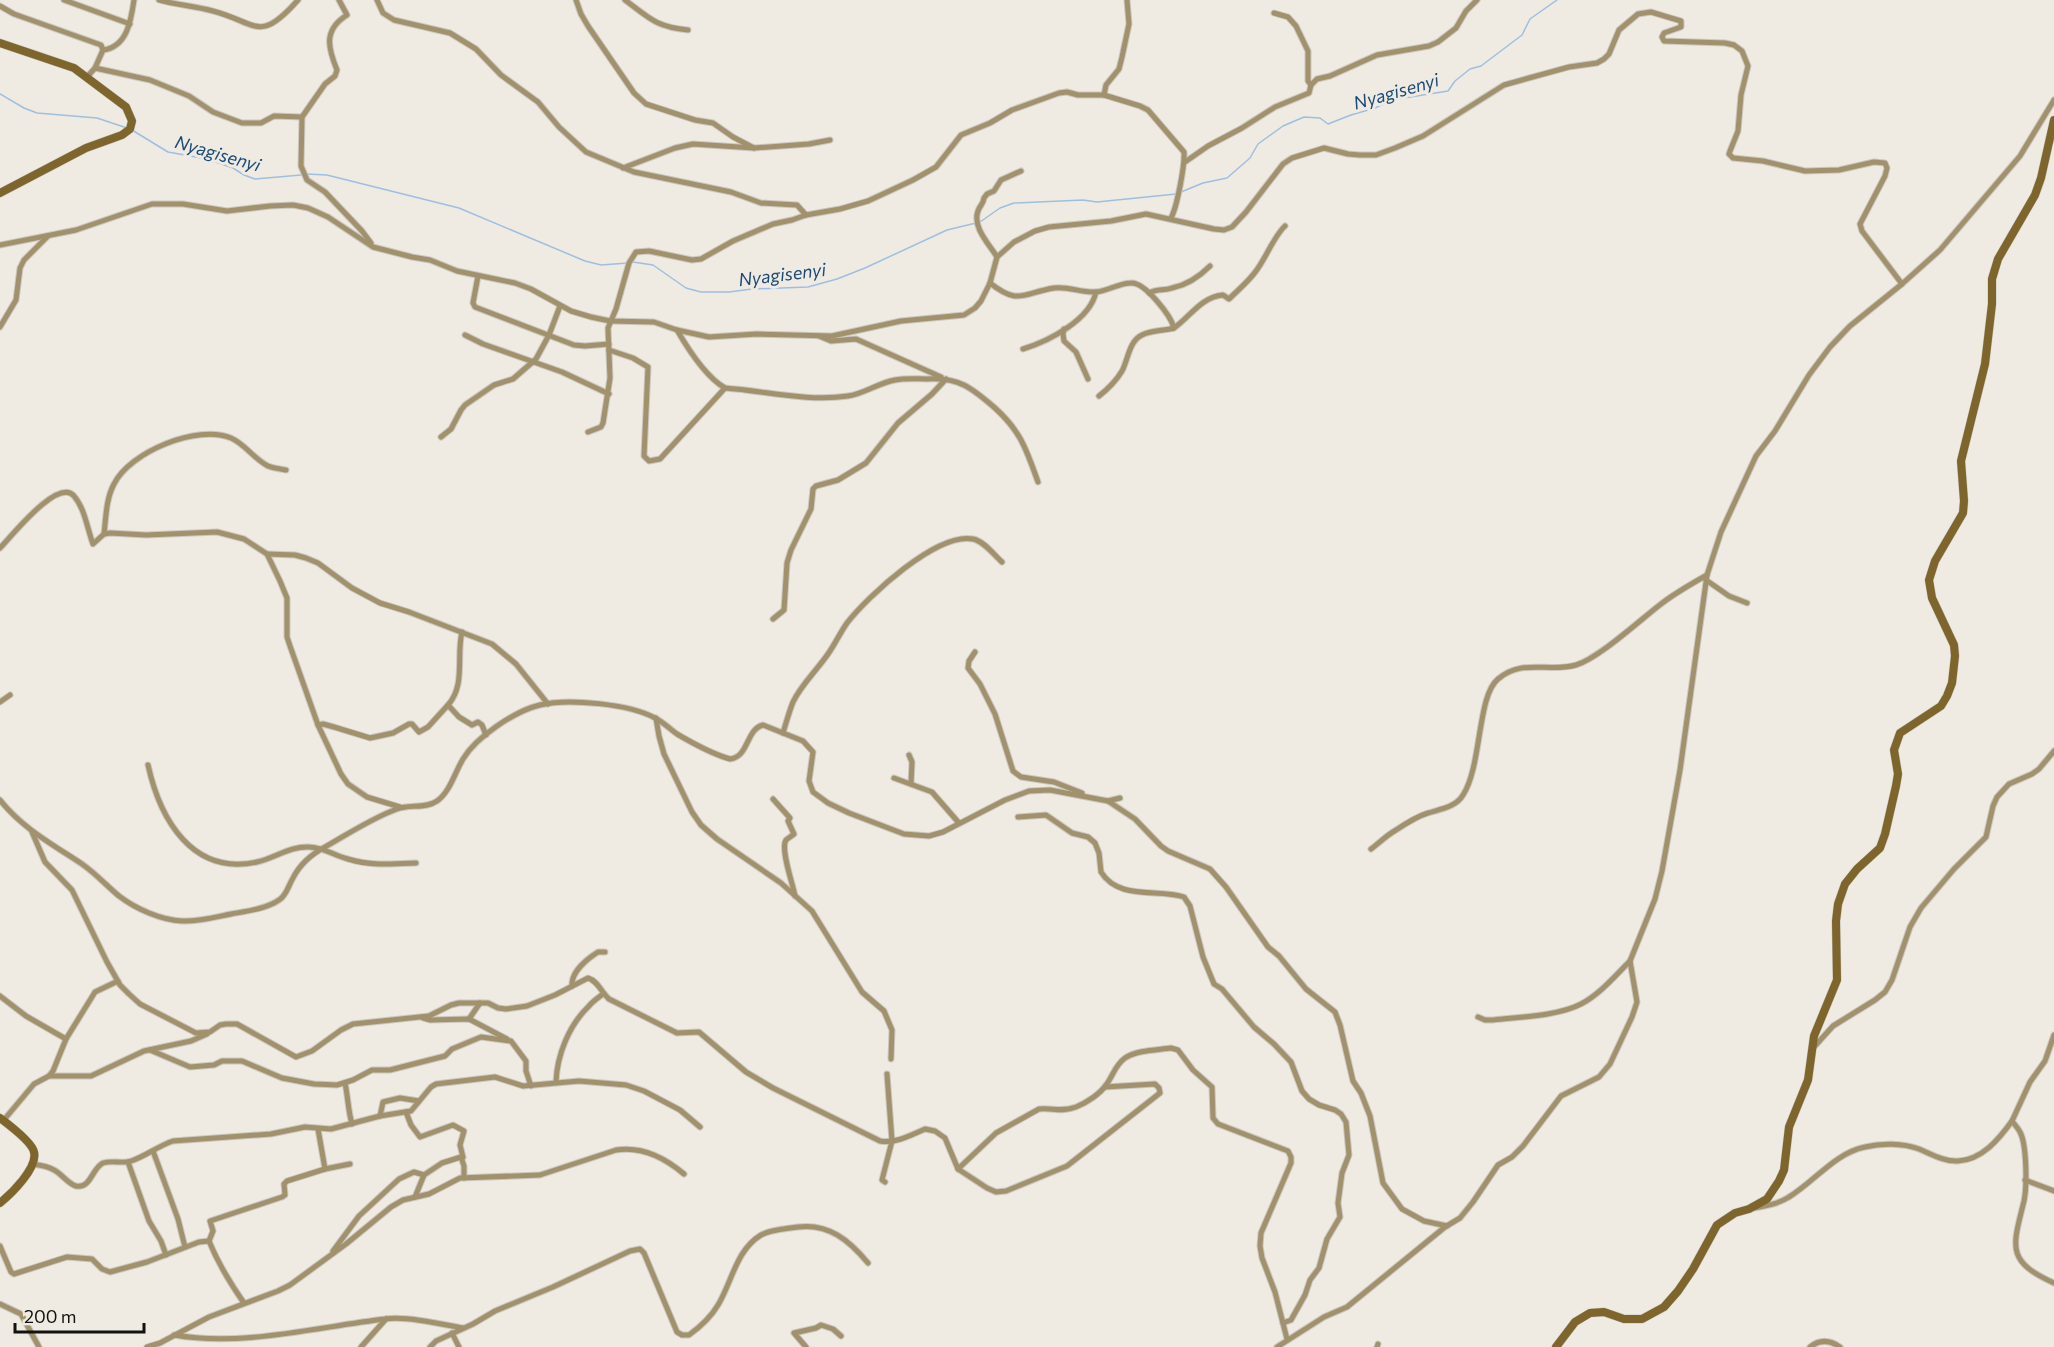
<svg xmlns="http://www.w3.org/2000/svg" width="2054" height="1347" viewBox="0 0 2054 1347" font-family="Commissioner,sans-serif">
	<style>
		.lines { fill: none; stroke-linecap: round; stroke-linejoin: round }
		.stream { stroke: #9ebfe0; stroke-width: 1.5 }
		.minor-casing { stroke: #ccc8c0; stroke-width: 7 }
		.secondary-casing { stroke: #ccc8c0; stroke-width: 9 }
		.minor { stroke: #a1916d; stroke-width: 5 }
		.secondary { stroke: #7d652c; stroke-width: 8 }
		.labels { text-anchor: middle; dominant-baseline: central; stroke-width: 6; stroke-linejoin: round; paint-order: stroke }
		.water-label { font-size: 18px; font-style: italic; fill: #1a4a75; stroke: #efebe2 }
	</style>
	<rect width="100%" height="100%" fill="#efebe2"/>
	<g class="lines">
		<g class="stream">
			<path d="M0,94L24,108L37,113L97,118L127,128"/>
			<path d="M132,130L168,152L207,159L233,168L244,175L255,179L301,175"/>
			<path d="M306,174L327,175L459,208L585,261L601,265L628,263"/>
			<path d="M1181,192L1203,183L1227,178L1250,158L1258,144L1283,126L1304,117L1320,118L1328,124L1351,115L1375,108L1392,100L1448,91L1455,81L1470,69L1481,66L1522,35L1530,19L1557,0"/>
			<path d="M980,222L1000,208L1014,203L1083,200L1097,202L1176,194"/>
			<path d="M633,262L653,265L686,288L701,292H729L752,289L808,287L837,279L865,268L947,230L976,223"/>
		</g>
		<g class="minor-casing">
			<g id="minor">
				<path d="M64,0L130,24"/>
				<path d="M159,0C177,5 195,6 213,11C258,23 259,44 298,0"/>
				<path d="M339,0L347,15C323,30 328,48 337,70L335,76L325,84L302,117L301,166L307,180L325,192L362,231L371,243"/>
				<path d="M377,0L383,13L394,20L450,33L476,49L501,75L538,102L559,127L586,152L634,172L731,192L761,203L797,205L806,215"/>
				<path d="M576,0L581,14L588,26L634,93L646,104L695,120L713,123L733,137L754,148"/>
				<path d="M625,0C649,18 656,27 688,30"/>
				<path d="M0,6L14,14L101,45L103,50L95,68L87,77"/>
				<path d="M1274,13L1288,17L1296,26L1308,51V81L1311,85"/>
				<path d="M103,50C127,47 131,21 134,0"/>
				<path d="M95,68L150,80L189,96L213,112L242,123H261L274,116L302,117"/>
				<path d="M1104,95L1106,85L1119,69L1122,57L1129,24L1127,0"/>
				<path d="M1185,162L1208,146L1242,128L1275,107L1309,93L1311,85L1317,79L1330,76L1377,55L1429,46L1438,42L1456,28L1466,11L1477,0"/>
				<path d="M623,168L675,148L693,144L754,148L809,144L830,140"/>
				<path d="M0,245L76,230L152,204H183L227,211L270,206L293,205L308,208L328,217L373,247L412,257L430,260L457,271L515,283L531,289L571,311L591,317L610,321L654,322L677,330L709,337L757,334L832,336L901,321L964,315L975,308L981,301L990,283L997,257L1014,242L1035,231L1049,227L1111,221L1146,214L1214,229L1224,230L1232,227L1246,212L1283,164L1292,158L1324,148L1348,154L1360,155H1376L1395,148L1423,136L1504,85L1569,67L1597,63L1604,59L1609,54L1619,30L1638,14L1651,12L1681,21V27L1664,33L1662,37L1664,41L1725,43L1734,45L1742,51L1748,66L1741,95L1738,131L1730,151L1729,154L1733,158L1763,161L1805,171L1839,170L1874,162L1885,163L1887,168L1885,176L1860,224L1862,231L1902,284"/>
				<path d="M997,257C989,244 972,227 978,211C980,205 983,205 984,198L987,194L994,191L1001,180L1021,171"/>
				<path d="M478,276L473,303L475,307L574,345L585,346L609,344"/>
				<path d="M990,283C1019,306 1023,293 1054,288C1068,286 1082,293 1096,292C1108,291 1119,283 1131,283C1145,282 1171,316 1174,328C1164,331 1152,330 1142,335C1129,341 1128,360 1122,371C1116,381 1108,389 1099,396"/>
				<path d="M1149,293C1157,288 1164,291 1172,288C1187,285 1200,276 1210,266"/>
				<path d="M0,327L16,300L20,268L24,260L48,236"/>
				<path d="M1174,328C1190,317 1201,297 1223,295L1229,299C1238,290 1249,281 1256,271C1266,258 1274,236 1285,226"/>
				<path d="M1064,329L1063,334L1064,341L1076,352L1088,379"/>
				<path d="M677,330C688,349 706,377 725,388C766,391 807,402 848,396C864,394 878,383 895,380C906,378 916,379 927,379C959,377 972,388 995,408C1006,418 1014,427 1021,440C1028,453 1033,468 1038,482"/>
				<path d="M465,335L483,344L562,372L609,394"/>
				<path d="M819,336L831,341L856,339L941,377"/>
				<path d="M1023,349C1049,341 1090,320 1096,292"/>
				<path d="M609,350L633,358L648,367L644,456L649,461L660,459L725,388"/>
				<path d="M588,432L601,427L603,423L610,378L608,328L616,309L629,263L636,252L649,251L692,260L701,259L733,241L773,224L792,220L806,215L840,209L868,201L913,180L936,167L961,135L990,123L1012,110L1059,93L1067,92L1078,95H1104L1140,106L1148,110L1184,152C1185,165 1177,207 1171,218"/>
				<path d="M441,437L451,429L461,410L465,405L494,385L513,379L536,359L549,335L560,306"/>
				<path d="M104,534C106,517 106,499 114,484C130,452 197,424 231,438C245,444 254,459 268,466C273,468 280,469 286,470"/>
				<path d="M0,548C11,537 58,477 74,496C85,509 87,528 93,544L104,534L110,533L146,535L217,532L244,539L267,554L280,581L287,598V637L290,646L318,725L341,774L348,784L367,797L400,807"/>
				<path d="M267,554L295,555L306,558L318,563L352,588L380,603L409,612L492,644L516,664L548,704"/>
				<path d="M1706,580L1729,596L1747,603"/>
				<path d="M773,619L784,610L787,563L791,550L811,509L813,489L816,486L838,480L866,463L898,423L932,394L946,379"/>
				<path d="M975,652L969,661L968,668L980,684L995,714L1013,771L1021,777L1054,782L1082,793"/>
				<path d="M0,702L10,695"/>
				<path d="M448,705C466,685 456,656 462,632"/>
				<path d="M656,718L659,736L664,754L692,812L701,825L717,839L781,883L812,911L862,992L884,1011L892,1030L891,1059"/>
				<path d="M318,725L323,724L334,727L370,738L393,733L409,724H412L419,732L428,727L448,705L459,717L472,725L478,722L482,725L486,735"/>
				<path d="M783,733C786,723 789,712 793,702C801,685 817,670 828,654C835,644 840,633 847,623C868,596 937,532 973,539C984,541 994,555 1002,562"/>
				<path d="M909,755L912,762L911,784"/>
				<path d="M148,765C160,819 192,876 257,862C275,858 290,846 309,847C323,847 335,856 348,859C370,866 394,864 416,863"/>
				<path d="M894,778L932,792L959,823"/>
				<path d="M773,799L790,818L788,821L794,834C793,835 787,839 786,840C780,849 793,884 795,896"/>
				<path d="M0,800C22,828 52,844 82,864C95,873 106,885 119,896C136,909 161,920 182,921C198,922 216,917 231,914C247,911 266,909 279,900C287,895 288,886 293,878C300,864 312,854 325,847C348,834 372,818 397,809C409,804 426,809 437,801C450,792 455,772 463,759C476,737 515,711 540,705C568,698 630,704 655,718C663,722 670,729 677,734C694,744 712,754 730,759C749,757 746,729 763,725L803,741L813,752L809,781L813,792L828,803L849,813L904,834L929,836L943,832L1005,800L1029,791L1050,790L1108,801L1135,819L1161,846L1168,851L1210,869L1226,887L1268,947L1279,956L1306,989L1335,1012L1340,1025L1353,1081L1361,1093L1370,1116L1383,1183L1402,1209L1424,1221L1447,1226"/>
				<path d="M1108,801L1120,798"/>
				<path d="M1018,817L1046,815L1072,833L1088,837L1095,843L1099,853L1101,872C1119,901 1158,888 1184,897L1190,906L1203,957L1214,984L1222,989L1254,1027L1274,1044L1291,1062L1302,1091L1309,1099L1319,1105L1335,1110L1341,1114L1346,1122L1349,1155L1342,1173L1338,1203L1340,1217L1327,1239L1319,1268L1310,1280L1305,1295L1291,1320L1283,1323"/>
				<path d="M32,832L45,862L72,890L107,962L120,985L129,994L140,1004L196,1033L210,1032L220,1025L226,1024H237L296,1057L312,1051L341,1030L353,1024L429,1016L451,1005L459,1003H488L498,1008L506,1009L527,1006L555,995L588,978C598,981 601,992 609,999L677,1033L699,1032L746,1072L773,1088L880,1141C895,1144 911,1135 925,1129L935,1131L945,1138L958,1169L987,1188L996,1192L1006,1191L1067,1166L1160,1093L1159,1088L1155,1084L1105,1087"/>
				<path d="M1371,849C1379,843 1387,835 1396,830C1405,824 1418,816 1428,813C1441,809 1456,807 1463,795C1482,766 1477,696 1498,679C1523,658 1548,673 1576,665C1599,658 1640,620 1661,604C1675,593 1691,584 1707,575"/>
				<path d="M572,986C571,972 587,959 598,952H605"/>
				<path d="M0,996L26,1016L66,1039L53,1071L49,1076L34,1084L3,1121"/>
				<path d="M1478,1017L1485,1020H1493C1519,1017 1558,1016 1581,1004C1600,994 1615,976 1630,961"/>
				<path d="M423,1018L430,1020L469,1019L507,1039"/>
				<path d="M469,1019L480,1003"/>
				<path d="M66,1039L95,992L118,981"/>
				<path d="M1814,1047L1833,1026L1875,1000L1885,992L1892,980L1910,927L1921,908L1954,869L1986,837L1993,806L1997,797L2009,784L2032,774L2039,769L2054,751"/>
				<path d="M150,1050L190,1067L214,1065L222,1061H242L282,1078L314,1084L337,1085L353,1080L372,1070H390L445,1056L452,1049L481,1037L511,1041L526,1061V1071L531,1086"/>
				<path d="M49,1076H91L144,1051L191,1041L207,1034"/>
				<path d="M556,1082C557,1055 569,1025 589,1006C593,1001 598,998 603,994"/>
				<path d="M345,1083C348,1097 348,1110 352,1124"/>
				<path d="M406,1112L411,1125L420,1137L453,1125L464,1131L460,1145L463,1157H461"/>
				<path d="M380,1116L383,1102L400,1098L419,1101"/>
				<path d="M2012,1121L2030,1082L2045,1061L2054,1035"/>
				<path d="M318,1129L325,1169"/>
				<path d="M153,1151L178,1219L185,1247"/>
				<path d="M128,1162L149,1221L161,1241L166,1255"/>
				<path d="M32,1164C39,1165 48,1166 54,1170C62,1174 68,1184 76,1186C91,1189 92,1168 103,1163C112,1160 123,1164 131,1161C146,1156 158,1146 173,1141L271,1134L305,1127L331,1129L380,1116L411,1111L431,1087L436,1084L495,1077L523,1086L579,1081L626,1085L644,1091L680,1110L700,1127"/>
				<path d="M958,1169L996,1133L1039,1109C1052,1107 1060,1113 1076,1107C1086,1103 1100,1094 1106,1085C1113,1076 1115,1065 1125,1058C1137,1050 1157,1050 1171,1048L1178,1050L1193,1070L1212,1087L1213,1118L1218,1124L1288,1151L1291,1157V1163L1261,1233L1260,1246L1262,1258L1275,1292L1287,1339"/>
				<path d="M2025,1180L2054,1191"/>
				<path d="M885,1182L882,1180L892,1141L887,1074"/>
				<path d="M415,1197L424,1175L442,1163L461,1157L464,1166V1178"/>
				<path d="M1754,1208C1766,1206 1778,1204 1789,1197C1814,1182 1835,1153 1865,1147C1881,1143 1903,1143 1919,1149C1931,1154 1945,1162 1958,1161C1982,1160 1999,1139 2012,1121C2015,1125 2018,1128 2020,1132C2027,1145 2027,1187 2024,1201C2013,1246 2005,1261 2054,1283"/>
				<path d="M0,1246L11,1272L14,1274L67,1257L92,1259L102,1269L110,1272L147,1262L199,1242L209,1241"/>
				<path d="M333,1251L359,1216L399,1179L414,1172L424,1175"/>
				<path d="M244,1303C230,1283 218,1263 209,1241L213,1231L210,1221L282,1197L285,1195L284,1184L287,1181L325,1169L350,1164"/>
				<path d="M0,1304L21,1314L39,1347"/>
				<path d="M452,1333L459,1347"/>
				<path d="M174,1335C243,1347 316,1327 385,1319C406,1316 442,1324 463,1328"/>
				<path d="M147,1347L160,1343L209,1317L278,1291L290,1285L346,1244L391,1207L403,1200L429,1194L460,1178L540,1175L616,1150C642,1146 664,1157 684,1174"/>
				<path d="M361,1347L386,1319"/>
				<path d="M430,1347L436,1341L473,1324L495,1311L553,1287L630,1251L640,1249L644,1253L677,1332L682,1335H689C700,1327 711,1317 718,1305C732,1282 736,1250 761,1235C772,1229 786,1229 798,1227C828,1223 849,1240 868,1263"/>
				<path d="M806,1347L794,1333L816,1328L821,1325L833,1329L841,1336"/>
				<path d="M1277,1347L1324,1317L1347,1307L1445,1227L1460,1218L1473,1202L1498,1165L1512,1157L1523,1146L1561,1096L1599,1077L1610,1064L1632,1017L1637,1002L1630,961L1655,899L1662,871L1680,770L1707,575L1721,532L1756,456L1775,431L1809,375L1830,347L1850,326L1902,284L1940,250L2020,156L2054,100"/>
				<path d="M1377,1347L1378,1344"/>
				<path d="M1810,1347C1820,1339 1830,1340 1840,1347"/>
			</g>
		</g>
		<g class="secondary-casing">
			<g id="secondary">
				<path d="M0,43L74,68L126,107L132,121L130,129L122,135L86,148L0,193"/>
				<path d="M0,1118C8,1124 32,1142 34,1152C38,1168 11,1194 0,1203"/>
				<path d="M1556,1347L1575,1322L1590,1313L1604,1312L1624,1319H1642L1664,1307L1678,1291L1693,1269L1717,1225L1735,1213L1749,1209L1767,1199L1779,1181L1784,1170L1789,1127L1808,1080L1814,1036L1837,980L1836,921L1838,904L1845,884L1857,869L1880,848L1885,834L1896,786L1898,774L1894,750L1900,733L1941,706L1947,696L1952,683L1955,656L1954,645L1932,598L1929,580L1935,561L1963,513L1964,501L1961,461L1985,364L1992,304V279L1998,259L2035,195L2041,178L2054,120"/>
			</g>
		</g>
		<use href="#minor" class="minor"/>
		<use href="#secondary" class="secondary"/>
	</g>
	<g class="labels">
		<g class="water-label">
			<text transform="translate(1396 91) rotate(-16)">Nyagisenyi</text>
			<text transform="translate(218 153) rotate(16)">Nyagisenyi</text>
			<text transform="translate(782 274) rotate(-7)">Nyagisenyi</text>
		</g>
	</g>
	<path d="M15 1323v9h129v-9" fill="none" stroke="#13120f" stroke-width="3"/>
	<text x="24" y="1323" font-size="18" fill="#13120f" stroke="#efebe2" stroke-width="4.5" paint-order="stroke">200 m</text>
</svg>
